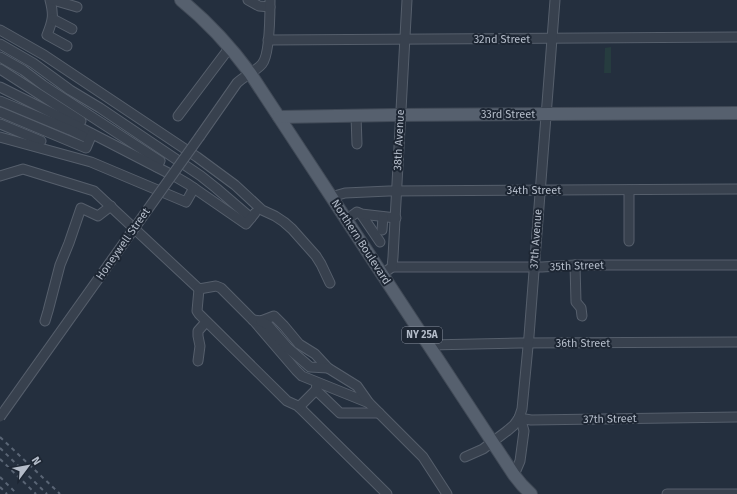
<svg xmlns="http://www.w3.org/2000/svg" width="737" height="494" viewBox="0 0 737 494" font-family="'Fira Sans',sans-serif">
	<style>
		.green { fill: #263c3f }
		.lines { fill: none; stroke-linecap: round; stroke-linejoin: round }
		.minor-casing { stroke: #565f6c; stroke-width: 11 }
		.major-casing { stroke: #414a57; stroke-width: 14 }
		.minor { stroke: #38414e; stroke-width: 9 }
		.major { stroke: #56606e; stroke-width: 12 }
		.rail { stroke: #5a6575; stroke-width: 2; stroke-dasharray: 4 4; stroke-linecap: butt }
		.minor-bridge-casing { stroke: #565f6c; stroke-width: 11; stroke-linecap: butt }
		.minor-bridge { stroke: #38414e; stroke-width: 9 }
		.labels { text-anchor: middle; dominant-baseline: central; stroke-width: 4; stroke-linejoin: round; paint-order: stroke }
		.shield { fill: #1d2633; stroke: #878f9c; stroke-width: 1 }
		.shield-label { font-size: 10px; font-weight: bold; fill: #b4bcc9 }
		.street-label { font-size: 11px; fill: #b4bcc9; stroke: #1d2633 }
	</style>
	<rect width="100%" height="100%" fill="#242f3e"/>
	<path class="green" d="M611,47V73H604L605,48Z"/>
	<g class="lines">
		<g class="minor-casing">
			<g id="minor">
				<path d="M50,0C54,15 53,20 47,35L67,46"/>
				<path d="M53,0L77,7"/>
				<path d="M248,0L259,6L270,7"/>
				<path d="M53,19L72,29"/>
				<path d="M0,30L44,55L197,157L235,185L262,210L275,216L284,222L292,229L316,256L321,264L330,283"/>
				<path d="M268,40L737,37"/>
				<path d="M0,44L33,63L70,90L100,108L201,176L216,188L251,218"/>
				<path d="M0,57L23,70L43,85L160,161L157,167"/>
				<path d="M0,69L81,121"/>
				<path d="M0,87L52,113L176,177L188,184L246,224L255,213"/>
				<path d="M0,101L70,130L87,138"/>
				<path d="M0,112L86,148L92,134"/>
				<path d="M178,116L230,47"/>
				<path d="M356,116L357,144"/>
				<path d="M0,124L41,141"/>
				<path d="M200,136L237,83C244,76 255,72 262,64C270,55 270,13 270,0"/>
				<path d="M0,137L91,162L186,202L194,188"/>
				<path d="M0,176L23,169L94,191L199,289"/>
				<path d="M629,190V241"/>
				<path d="M331,197L345,193L389,191L737,189"/>
				<path d="M361,214L380,242"/>
				<path d="M346,220L357,212L361,214L396,218"/>
				<path d="M382,230L383,217"/>
				<path d="M575,265L576,302L581,308L582,316"/>
				<path d="M392,267H542L575,265H737"/>
				<path d="M388,270L392,267L393,257L407,0"/>
				<path d="M199,289L197,311L199,314L287,401L298,406L387,494"/>
				<path d="M199,289L216,286L221,288L254,321L296,370L302,376L369,403"/>
				<path d="M253,320L261,321L274,316L284,326L299,344L315,354L328,368L357,386L369,403L423,457L447,494"/>
				<path d="M45,321L48,311L60,265L69,243L81,208L98,216L111,206"/>
				<path d="M261,321L268,325L288,348L310,367L328,368"/>
				<path d="M429,345L520,343L737,342"/>
				<path d="M198,361L200,346L198,336V331L206,322"/>
				<path d="M316,390L340,413H379"/>
				<path d="M299,407L316,390L317,384"/>
				<path d="M519,418L531,420L737,417"/>
				<path d="M465,457L483,449L507,431L514,425L519,418L522,409L529,336L555,0"/>
				<path d="M514,475L520,461L524,431L522,424L519,418"/>
				<path d="M667,494H737"/>
			</g>
		</g>
		<g class="major-casing">
			<g id="major">
				<path d="M181,0C207,21 230,46 250,73L514,475L522,485L531,494"/>
				<path d="M279,117L393,115L737,113"/>
			</g>
		</g>
		<use href="#minor" class="minor"/>
		<use href="#major" class="major"/>
		<g class="rail">
			<path d="M0,437L60,494"/>
			<path d="M0,448L47,494"/>
			<path d="M0,459L36,494"/>
			<path d="M0,477L17,494"/>
			<path d="M0,487L7,494"/>
		</g>
		<g class="minor-bridge-casing">
			<path id="minor-bridge" d="M0,417L200,136"/>
		</g>
		<use href="#minor-bridge" class="minor-bridge"/>
	</g>
	<g class="labels">
		<rect class="shield" x="402" y="327" width="40" height="16" rx="3"/>
		<g class="shield-label">
			<text x="422" y="335">NY 25A</text>
		</g>
		<g class="street-label">
			<text x="502" y="39">32nd Street</text>
			<text x="508" y="114">33rd Street</text>
			<text transform="translate(399 140) rotate(-87)">38th Avenue</text>
			<text x="534" y="190">34th Street</text>
			<text transform="translate(536 239) rotate(-86)">37th Avenue</text>
			<text transform="translate(361 242) rotate(57)">Northern Boulevard</text>
			<text transform="translate(123 244) rotate(-55)">Honeywell Street</text>
			<text transform="translate(577 266) rotate(-2)">35th Street</text>
			<text x="583" y="343">36th Street</text>
			<text transform="translate(610 419) rotate(-1)">37th Street</text>
		</g>
	</g>
	<g transform="translate(28 466) rotate(58)" stroke="#1d2633" stroke-width="3" paint-order="stroke">
	<path d="M0-3L7 15L0 10L-7 15Z" fill="#b4bcc9"/>
	<text y="-6" font-size="11" font-weight="bold" text-anchor="middle" fill="#b4bcc9">N</text>
	</g>
</svg>
